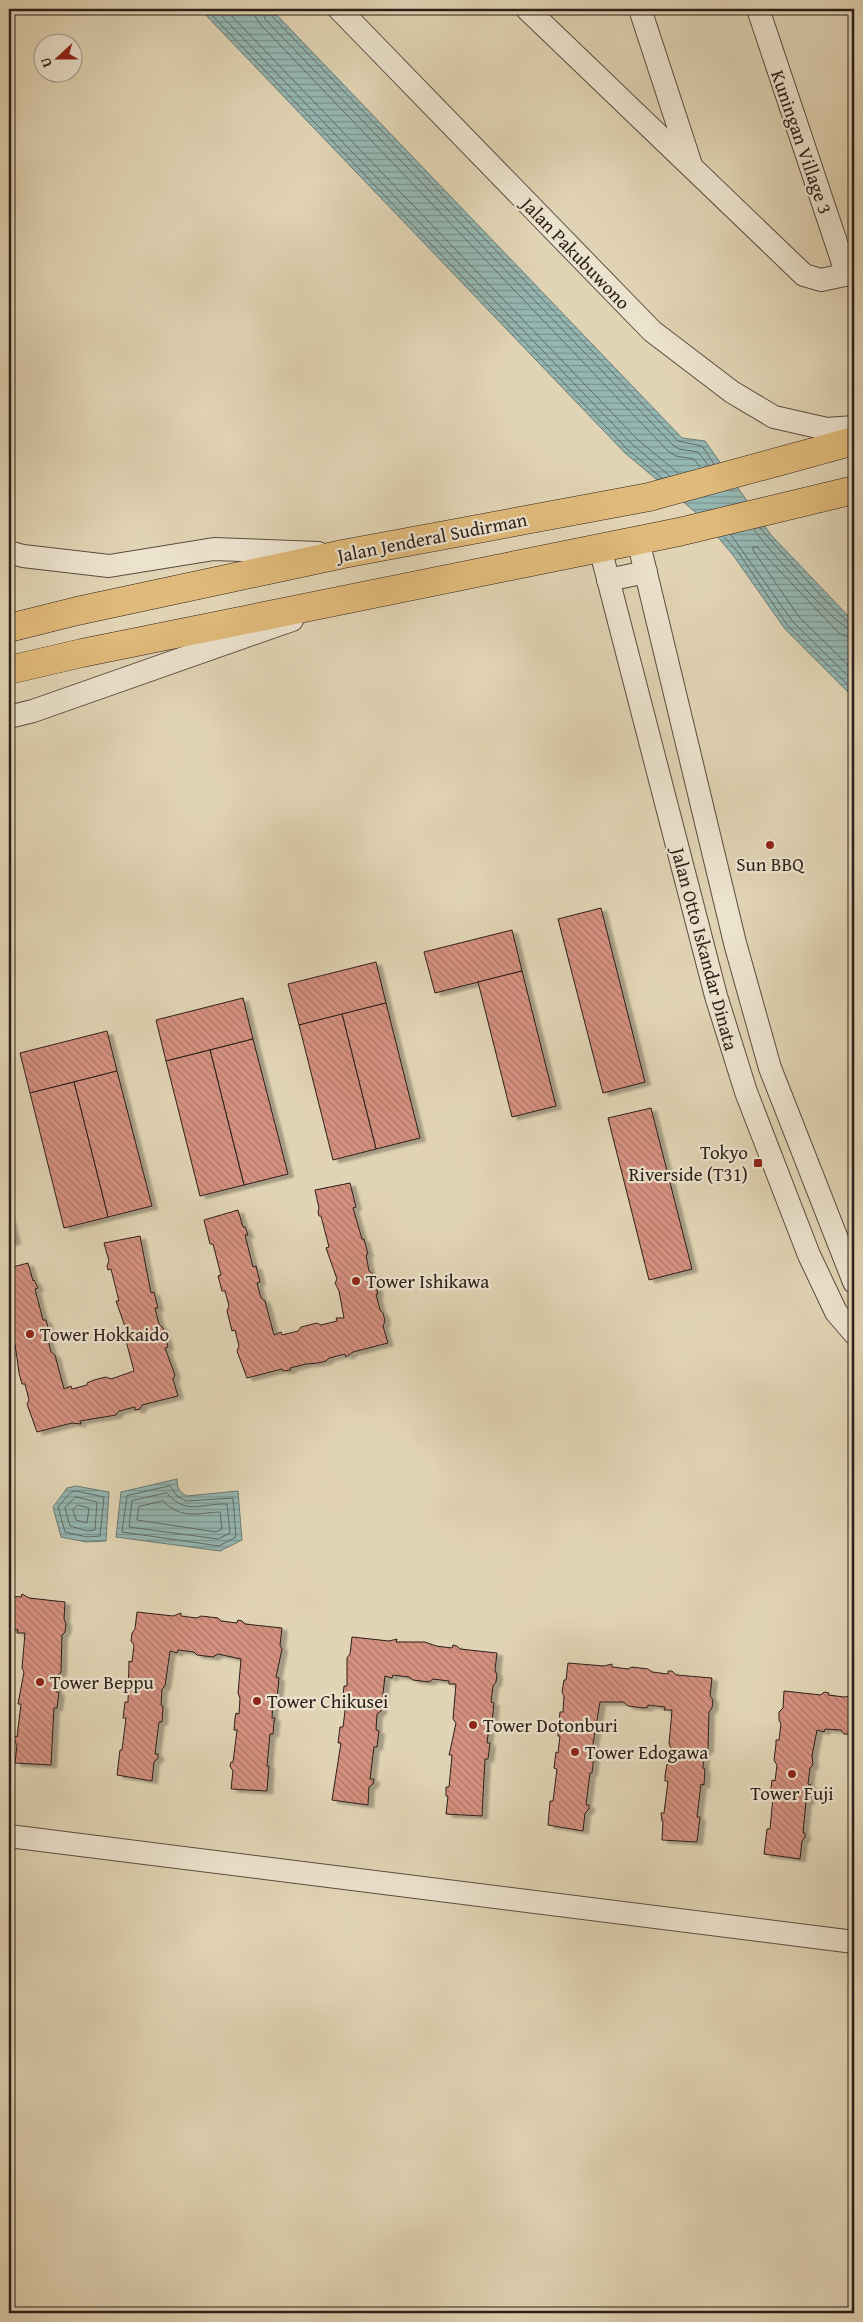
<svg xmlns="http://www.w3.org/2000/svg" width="863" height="2322" viewBox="0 0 863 2322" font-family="'Gentium Book Plus',serif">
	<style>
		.water { fill: url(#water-rules); stroke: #6b7a75 }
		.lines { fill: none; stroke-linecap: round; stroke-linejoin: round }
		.shore { stroke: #606a66; stroke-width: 1 }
		.building { fill: url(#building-back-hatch); stroke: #2c1e19; filter: url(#shadow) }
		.minor-casing { stroke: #594c40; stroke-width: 24 }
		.major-casing { stroke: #2c1e19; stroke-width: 29 }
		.minor { stroke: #ece3ce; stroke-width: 22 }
		.major { stroke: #e0ba7a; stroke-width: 28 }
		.poi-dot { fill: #8f2418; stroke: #ece3ce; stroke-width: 2 }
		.labels { text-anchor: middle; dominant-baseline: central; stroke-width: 4.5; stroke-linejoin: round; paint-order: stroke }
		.street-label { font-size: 19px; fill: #2c1e19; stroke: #ece3ce }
		.poi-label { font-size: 19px; fill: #2c1e19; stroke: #ece3ce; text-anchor: start }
	</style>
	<defs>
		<pattern id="water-rules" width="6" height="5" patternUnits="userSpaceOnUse" patternTransform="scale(1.25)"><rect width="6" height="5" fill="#95b7b2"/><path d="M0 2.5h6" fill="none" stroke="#7a9490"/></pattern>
		<pattern id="building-back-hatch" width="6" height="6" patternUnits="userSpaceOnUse" patternTransform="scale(1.25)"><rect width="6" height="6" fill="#d59180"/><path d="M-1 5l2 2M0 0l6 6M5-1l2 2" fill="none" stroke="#ad7668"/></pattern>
		<filter id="shadow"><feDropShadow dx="5.5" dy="3" stdDeviation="1" flood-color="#0004"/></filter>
	</defs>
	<rect width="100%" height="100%" fill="#e1d4b4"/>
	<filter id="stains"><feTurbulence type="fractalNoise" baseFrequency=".004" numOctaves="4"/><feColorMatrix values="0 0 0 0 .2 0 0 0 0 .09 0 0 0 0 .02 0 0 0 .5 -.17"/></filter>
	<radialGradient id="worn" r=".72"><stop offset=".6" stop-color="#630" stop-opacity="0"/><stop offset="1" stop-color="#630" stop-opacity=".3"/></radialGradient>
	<g class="water">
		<path d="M200,9H271L682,438L705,441L771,535L854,622V698L785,629L733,555L700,516L625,453Z"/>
		<path d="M177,1479C177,1488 179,1492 187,1496L238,1491L242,1540L220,1551L116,1537L121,1492Z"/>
		<path d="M76,1486L109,1492L106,1541L86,1542L61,1537L53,1507L67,1488Z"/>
	</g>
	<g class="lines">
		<g class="shore">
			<path d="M206,9L628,450L662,478"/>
			<path d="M215,9L633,445L670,476"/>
			<path d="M225,9L638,440L678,473"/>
			<path d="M254,9L255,16L260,24L668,451L676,456L694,459L700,467"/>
			<path d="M262,9L265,19L673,445L679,449L698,452L708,465"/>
			<path d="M268,9L270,14L678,441L702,446L714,464"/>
			<path d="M760,528L821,596L849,623L854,625"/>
			<path d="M754,530C766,546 838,630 854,631"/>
			<path d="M731,535L793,622L854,682"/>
			<path d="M724,537L738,552L788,626L854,691"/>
			<path d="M854,639L840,634L757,547H753V550L799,617L854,671"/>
			<path d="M170,1486L177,1496L186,1501L233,1498L236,1537L219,1546L122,1532L127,1496Z"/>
			<path d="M76,1491L104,1497L100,1536L87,1537L65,1532L58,1507L70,1493Z"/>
			<path d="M167,1493C186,1516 201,1503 227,1504L230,1533L218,1539L129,1527L132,1501Z"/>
			<path d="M76,1497L97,1502L95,1530L87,1531L70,1526L65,1508Z"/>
			<path d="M163,1501C182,1520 196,1513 220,1512L222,1529L216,1532L137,1520L139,1507Z"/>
			<path d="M78,1505L89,1508L87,1523L76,1520L73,1510Z"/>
		</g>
	</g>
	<g class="building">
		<path d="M601,908L645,1082L603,1093L558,919Z"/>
		<path d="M512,930L522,971L435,993L424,952Z"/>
		<path d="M376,962L386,1003L299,1025L288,984Z"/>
		<path d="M522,971L556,1106L512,1117L478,982Z"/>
		<path d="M243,998L253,1039L166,1061L156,1020Z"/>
		<path d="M386,1003L420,1138L376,1149L342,1014Z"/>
		<path d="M342,1014L376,1149L333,1160L299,1025Z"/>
		<path d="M107,1031L117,1071L30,1093L20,1053Z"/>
		<path d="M253,1039L288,1174L244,1185L210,1050Z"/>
		<path d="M210,1050L244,1185L200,1196L166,1061Z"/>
		<path d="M117,1071L152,1206L108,1217L74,1082Z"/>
		<path d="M74,1082L108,1217L64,1228L30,1093Z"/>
		<path d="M651,1108L692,1269L649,1280L608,1118Z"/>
		<path d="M350,1183L356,1207L353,1208L362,1239H364L368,1254L366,1255L369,1271L373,1274L378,1294H376L380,1310L383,1313L385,1321L383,1326L388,1343L353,1352L346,1357L345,1354L329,1358L326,1361L318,1363L306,1364L290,1368L291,1370L283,1371L282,1369L247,1378L237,1351L239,1346L235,1330L232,1331L227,1311L229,1306L225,1291H222L218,1276L221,1275L213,1244H210L204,1220L238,1210L243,1227H245L248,1235H245L253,1267L256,1266L260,1282L257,1283L261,1298L265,1301L274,1335L281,1332L282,1335L298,1331L301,1327L317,1323L321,1325L337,1321L336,1318H344L339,1291L335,1283L337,1279L326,1248L329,1247L321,1216H319L318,1212L319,1208L315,1190Z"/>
		<path d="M9,1216L15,1241L9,1243Z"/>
		<path d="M140,1236L151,1293L154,1292L158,1308H155L159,1324L163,1328L168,1347L165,1348L175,1375L173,1379L178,1396L142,1405L140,1409L135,1410V1407L119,1411L116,1415L80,1421L81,1424L72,1423L37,1432L27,1404L29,1400L25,1384H22L19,1373L15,1344L12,1345L9,1332L11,1328L9,1321V1268L28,1263L33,1281L34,1280L38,1288L35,1289L43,1320H46L49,1331L50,1336H47L51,1352L55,1355L64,1389L71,1386L72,1389L87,1385V1383L94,1380L106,1377L111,1379L134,1371L125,1337L127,1332L116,1301H119L111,1269L108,1270L107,1266L109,1261L104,1243Z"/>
		<path d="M22,1594L29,1598L65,1602L64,1619L66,1624L65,1632L62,1635L61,1672L57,1676L56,1692H59L57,1708H54L51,1765L15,1763L17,1745L14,1740L15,1736L17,1737L21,1704H18L24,1672L22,1668L25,1633H17L18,1630L9,1629V1596L21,1597Z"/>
		<path d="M137,1612L173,1616L181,1613V1616L197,1618L201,1616L218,1618L221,1621L237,1623L238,1620L242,1621L245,1624L282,1628L280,1645L282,1649L276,1677L279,1678L277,1698L273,1701L272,1718H275L274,1722L273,1734H270L267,1766H269L267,1791L231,1789L233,1771L230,1766L231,1762H233L237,1730H234L235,1718L236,1713L239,1714L240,1698L238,1693L241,1659L218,1654L213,1657L197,1655L194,1652L178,1650L177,1653L170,1651L165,1686L162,1689L161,1705L163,1706L162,1722H159L155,1754H158V1758L154,1762L152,1781L117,1775L120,1750H122L126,1718H123L125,1702H128L129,1661L132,1662L134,1645L131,1641L132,1633L135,1629Z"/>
		<path d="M352,1637L389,1641L397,1639L396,1642H425L436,1646L452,1648L453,1645L457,1646L460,1649L497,1653L495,1670L497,1675L496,1682L493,1686L491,1702L494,1703L492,1723L489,1727L487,1743H490L488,1759H485L482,1816L446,1814L448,1796H446V1787H449L452,1755H449L450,1751L456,1723L453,1719L456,1684H449V1681L433,1679L429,1682L413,1680L409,1677L393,1675L392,1678L385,1676L381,1711L377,1714L376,1730L379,1731L377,1747H374L370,1779H374L373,1784L369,1787L368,1805L332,1800L341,1743H338L340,1727H343L345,1711L342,1706L344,1686H347V1658L350,1654Z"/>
		<path d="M568,1663L604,1666L612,1664V1667L628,1669L632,1667L648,1669L652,1672L668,1674V1671H672L676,1675L712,1678L710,1696L713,1700L712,1708L709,1712L708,1749L704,1752L703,1768L705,1769L704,1785L701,1784L697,1817H700L697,1842L662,1840L663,1821H662L661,1813H664L668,1781H665V1776L667,1764H670L671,1748L669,1744L672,1710H664L665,1707L648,1705V1707L644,1708L628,1706L624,1702H600L591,1756H594L592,1773H590L586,1805H589V1809L585,1813L583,1831L548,1825L550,1801H553L557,1769L554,1768L556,1752L558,1753L560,1736H558V1732L560,1712H563L564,1696L562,1692L564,1680H566Z"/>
		<path d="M784,1691L821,1695L824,1692L829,1693L828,1695L844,1697L854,1696V1734H844L841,1730L825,1729L824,1732L817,1730L812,1756L813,1765L810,1768L808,1784L811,1785L810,1789L809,1801H806L803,1833H805V1837L802,1841L800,1859L764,1854L767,1829H770L773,1797L770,1796L772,1780L775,1781L777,1765L774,1760L776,1744V1740H779L781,1724L779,1720V1712L783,1708Z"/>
	</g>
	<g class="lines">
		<g class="minor-casing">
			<g id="minor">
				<path d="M339,9L652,331L732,392L774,417L827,429L854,427"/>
				<path d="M527,9L804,275L821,280L854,273"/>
				<path d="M640,9L691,165"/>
				<path d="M758,9L847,275"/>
				<path d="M638,540L735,943L770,1068L854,1282"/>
				<path d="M600,548L716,996L746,1092L809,1255L836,1312L854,1333"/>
				<path d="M9,552L23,556L109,566L214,549L318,553"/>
				<path d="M608,580L646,572"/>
				<path d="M9,717L33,711L292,620"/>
				<path d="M9,1836L854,1942"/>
			</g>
		</g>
		<g class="major-casing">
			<g id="major">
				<path d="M9,628L77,611L343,554L649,497L854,441"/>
				<path d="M9,670L82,653L679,532L854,490"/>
			</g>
		</g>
		<use href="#minor" class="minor"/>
		<use href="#major" class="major"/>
	</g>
	<g class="poi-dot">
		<circle cx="770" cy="845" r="5"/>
		<rect x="753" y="1158" width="10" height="10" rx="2.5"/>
		<circle cx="356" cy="1281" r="5"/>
		<circle cx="30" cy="1334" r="5"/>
		<circle cx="40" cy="1682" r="5"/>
		<circle cx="257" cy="1701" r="5"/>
		<circle cx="473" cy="1725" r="5"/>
		<circle cx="575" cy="1752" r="5"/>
		<circle cx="792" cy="1774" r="5"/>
	</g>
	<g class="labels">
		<g class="street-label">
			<text transform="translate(802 142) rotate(71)">Kuningan Village 3</text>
			<text transform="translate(576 253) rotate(46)">Jalan Pakubuwono</text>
			<text transform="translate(432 537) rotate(-11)">Jalan Jenderal Sudirman</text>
			<text transform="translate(705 949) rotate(75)">Jalan Otto Iskandar Dinata</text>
		</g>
		<g class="poi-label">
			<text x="770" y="864" text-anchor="middle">Sun BBQ</text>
			<text x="748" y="1152" text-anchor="end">Tokyo<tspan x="748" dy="22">Riverside (T31)</tspan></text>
			<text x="366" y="1281">Tower Ishikawa</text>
			<text x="40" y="1334">Tower Hokkaido</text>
			<text x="50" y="1682">Tower Beppu</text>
			<text x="267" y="1701">Tower Chikusei</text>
			<text x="483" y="1725">Tower Dotonburi</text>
			<text x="585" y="1752">Tower Edogawa</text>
			<text x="792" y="1793" text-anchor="middle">Tower Fuji</text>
		</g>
	</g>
	<rect width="863" height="2322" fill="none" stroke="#e1d4b4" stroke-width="30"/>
	<rect x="10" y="10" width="843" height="2302" fill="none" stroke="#2c1e19" stroke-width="2.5"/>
	<rect x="15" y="15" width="833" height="2292" fill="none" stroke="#2c1e19"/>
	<g transform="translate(58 58) rotate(249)"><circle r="24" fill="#ece3ce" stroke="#9f9486"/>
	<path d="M0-4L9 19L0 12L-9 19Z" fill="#8f2418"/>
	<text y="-8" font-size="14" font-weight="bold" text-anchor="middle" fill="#2c1e19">U</text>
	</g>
	<rect width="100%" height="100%" filter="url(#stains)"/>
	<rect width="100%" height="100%" fill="url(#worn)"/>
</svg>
